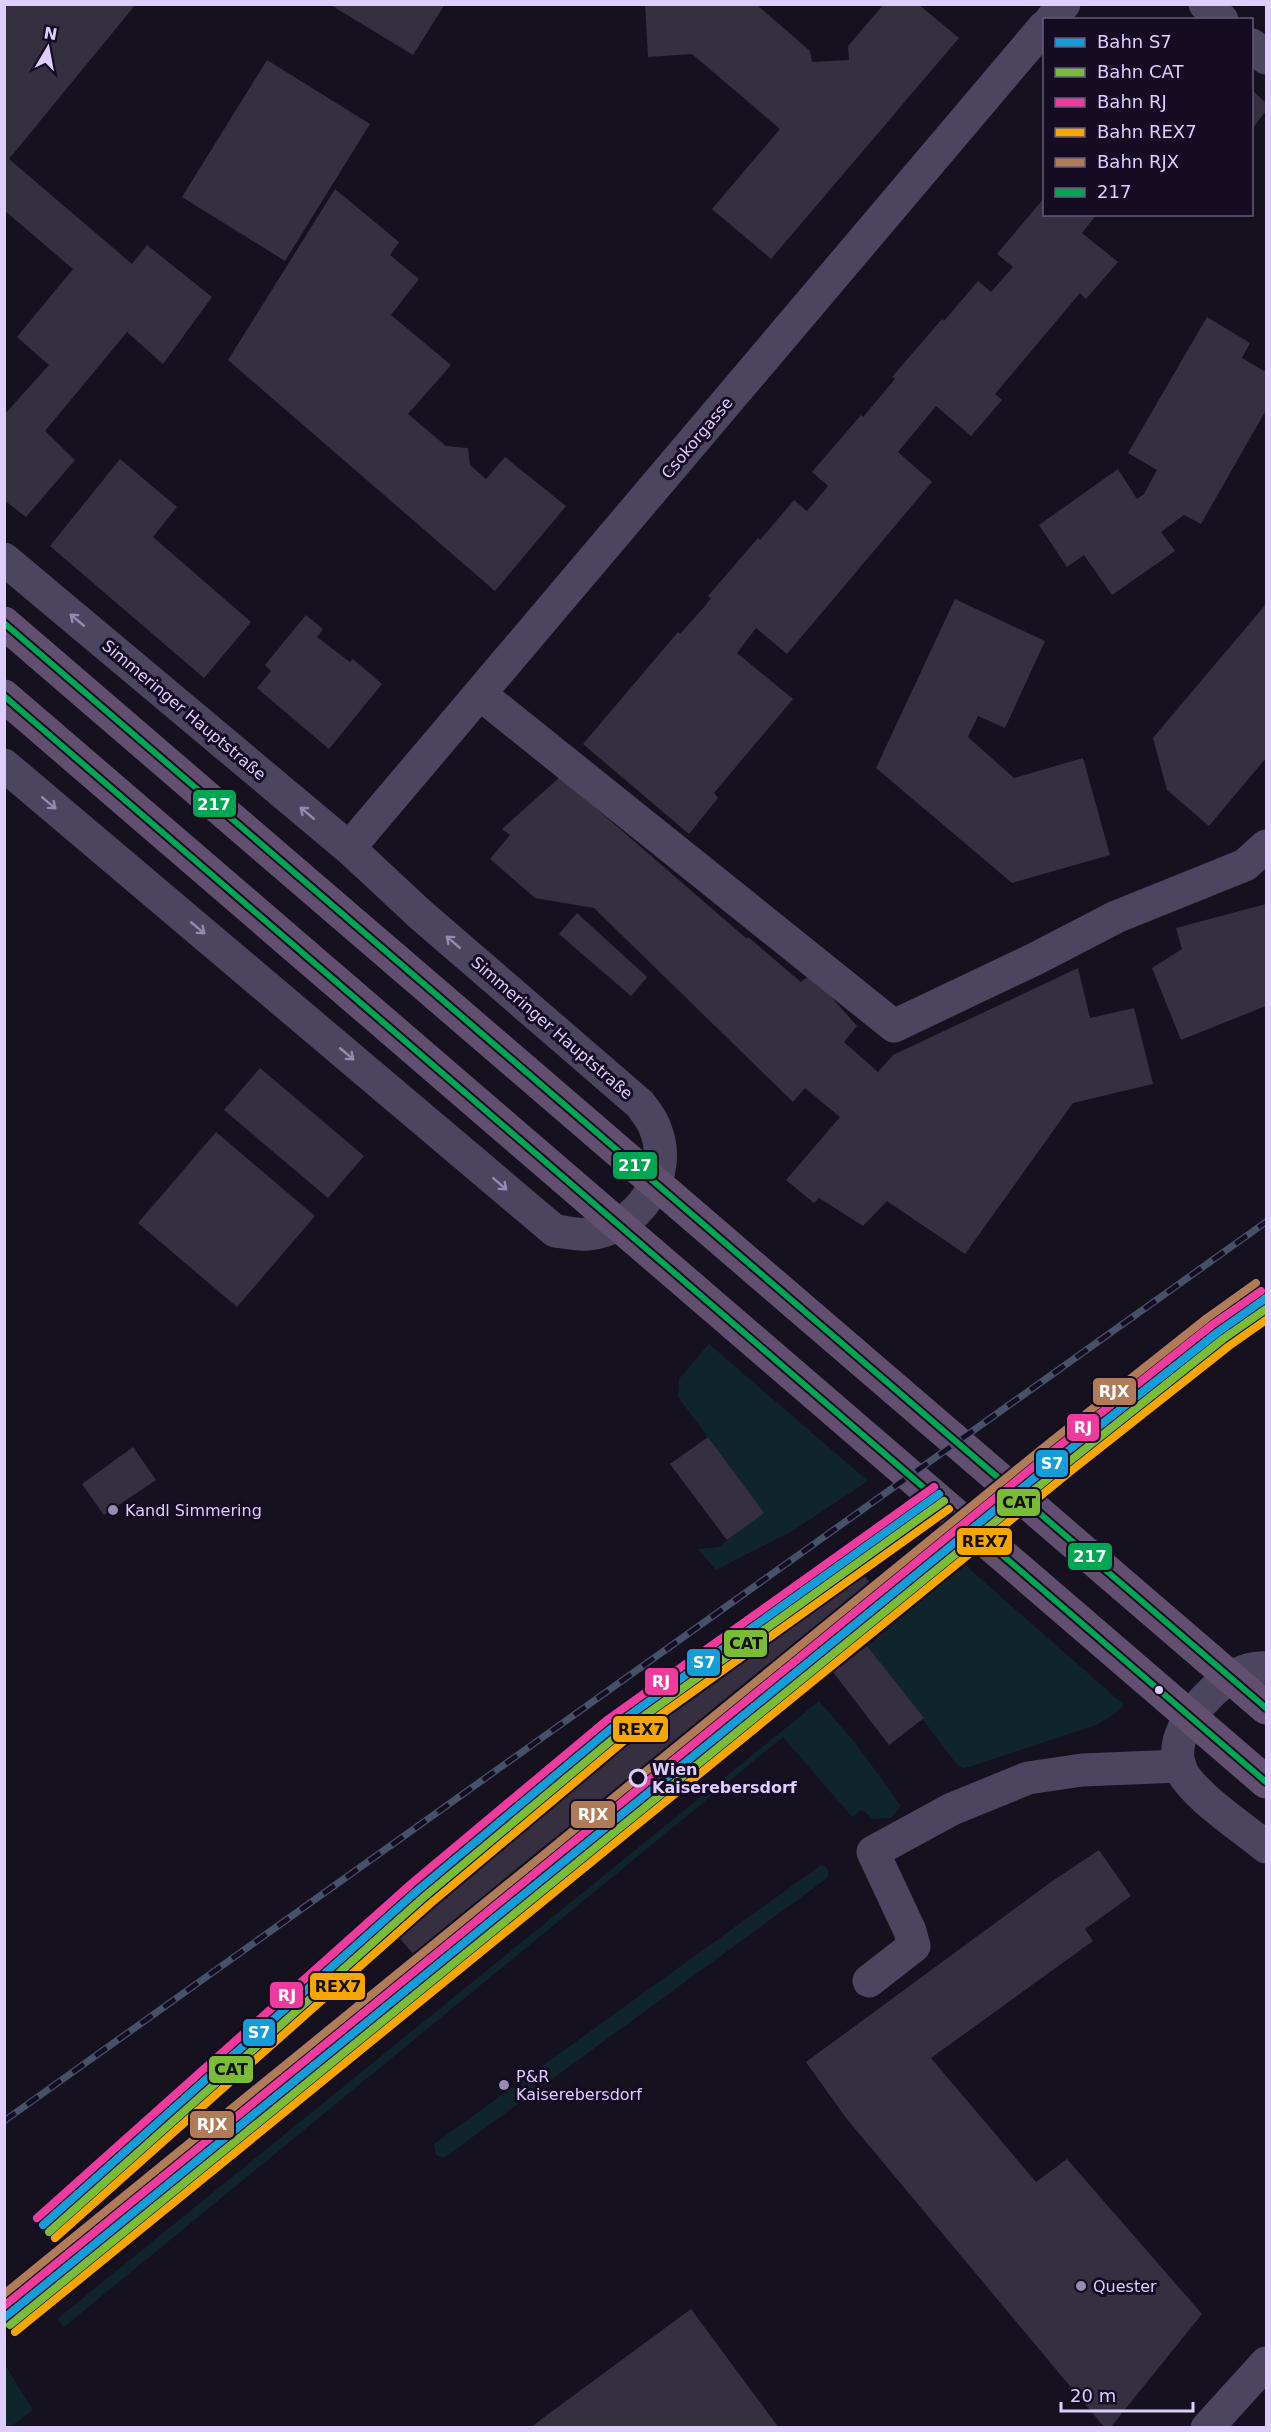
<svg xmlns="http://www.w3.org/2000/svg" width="1271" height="2432" viewBox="0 0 1271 2432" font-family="'DejaVu Sans',sans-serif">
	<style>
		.green { fill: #10252b }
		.building { fill: #362f40 }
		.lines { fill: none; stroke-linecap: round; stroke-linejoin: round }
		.minor { stroke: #4c455f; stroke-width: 33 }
		.major { stroke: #624f70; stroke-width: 33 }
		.rail-casing { stroke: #45526a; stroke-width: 7 }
		.rail { stroke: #150c23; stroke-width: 4.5; stroke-dasharray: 14; stroke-linecap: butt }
		.bus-1-casing { stroke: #150c23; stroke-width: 10 }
		.bus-1 { stroke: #00a651; stroke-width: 6 }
		.rail-1-casing { stroke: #150c23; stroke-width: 12 }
		.rail-2-casing { stroke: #150c23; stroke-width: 12 }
		.rail-3-casing { stroke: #150c23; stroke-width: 12 }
		.rail-4-casing { stroke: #150c23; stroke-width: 12 }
		.rail-5-casing { stroke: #150c23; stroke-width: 12 }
		.rail-1 { stroke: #159dd9; stroke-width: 8 }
		.rail-2 { stroke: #7bbc36; stroke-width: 8 }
		.rail-3 { stroke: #f13a9d; stroke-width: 8 }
		.rail-4 { stroke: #f7a600; stroke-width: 8 }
		.rail-5 { stroke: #b07c57; stroke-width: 8 }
		.oneway { stroke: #958aaf }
		.poi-dot { fill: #988cb0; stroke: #150c23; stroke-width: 2 }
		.bus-dot { fill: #deceff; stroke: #150c23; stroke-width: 2 }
		.stop-dot { fill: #150c23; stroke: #deceff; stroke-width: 3 }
		.labels { text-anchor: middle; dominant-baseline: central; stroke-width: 6; stroke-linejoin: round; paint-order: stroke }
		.street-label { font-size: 16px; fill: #deceff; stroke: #150c23 }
		.poi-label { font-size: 16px; fill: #deceff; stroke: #150c23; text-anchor: start }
		.stop-label { font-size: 16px; font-weight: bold; fill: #deceff; stroke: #150c23; text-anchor: start }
		.line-badge { stroke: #150c23; stroke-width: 2 }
		.badge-label { font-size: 16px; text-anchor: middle; font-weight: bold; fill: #fff }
		.pale-badge-label { font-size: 16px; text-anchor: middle; font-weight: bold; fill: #111 }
	</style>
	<rect width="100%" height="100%" fill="#16111e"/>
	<g class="green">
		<path d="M709,1344L868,1481L794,1530L716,1570L698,1549L719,1547L763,1512L678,1397L679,1379Z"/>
		<path d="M965,1565L1124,1705L1116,1713L1096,1725L969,1767L964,1768L958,1766L867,1646Z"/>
		<path d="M819,1701L857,1745L901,1806L891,1818L873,1819L862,1810L852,1817L783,1737L64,2327L57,2319Z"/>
		<path d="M821,1865L827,1868L829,1874L826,1879L444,2158L436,2155L434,2144Z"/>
		<path d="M5,2365L33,2410L10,2427H5Z"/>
	</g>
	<g class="building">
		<path d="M4,4H136L9,159L132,264L147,245L212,297L163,364L127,332L45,431L75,460L26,517L4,500V415L49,365L17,337L73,269L4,210Z"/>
		<path d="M329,4H445L413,55Z"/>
		<path d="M645,4H756L810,51L812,62L849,60L848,46L884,4H918L959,38L771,259L712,209L780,129L692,54L648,57Z"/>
		<path d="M267,60L370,124L285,261L182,197Z"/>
		<path d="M1252,90L1266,103V111L1252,129Z"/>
		<path d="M335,189L399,242L390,255L419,279L391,315L451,365L408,414L446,446L468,448L470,465L486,479L505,457L566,506L495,591L228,360Z"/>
		<path d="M1044,198V214H1097L1082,233L1118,262L1086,299L1080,293L995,394L1002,400L971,436L936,406L898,452L932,482L787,654L756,628L737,653L793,699L714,793L718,798L689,834L583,744L678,632L680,634L705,606L711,598L708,596L758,538L760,540L794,500L807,511L828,486L812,472L861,415L863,417L895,379L892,377L942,319L944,321L978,281L991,292L1013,267L997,254Z"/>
		<path d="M1207,317L1250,343L1242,358L1266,372V410L1201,524L1184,515L1161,532L1175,551L1112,595L1084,555L1067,567L1039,525L1118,469L1137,499L1144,494L1157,470L1128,453Z"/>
		<path d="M120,459L177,507L153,537L251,622L204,678L50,546Z"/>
		<path d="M955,599L1045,641L1005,728L978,716L968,737L1014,778L1083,758L1110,855L1012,883L876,768Z"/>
		<path d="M1266,604V758L1209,826L1167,790L1153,738Z"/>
		<path d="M306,615L323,629L317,637L350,662L353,659L382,684L329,749L257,688L271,671L265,665Z"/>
		<path d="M560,777L747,939L748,937L801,982L811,974L857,1026L844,1042L878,1072L893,1055L1078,968L1090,1018L1134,1008L1153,1084L1073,1103L965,1254L887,1201L863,1226L819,1198L814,1203L786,1180L840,1117L805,1088L793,1102L594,908L535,898L490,859L510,835L502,829Z"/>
		<path d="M1266,904V1006L1181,1040L1152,968L1182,949L1176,928Z"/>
		<path d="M577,913L647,977L631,996L559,934Z"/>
		<path d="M260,1068L364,1156L328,1198L224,1110Z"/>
		<path d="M216,1132L315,1216L237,1307L138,1223Z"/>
		<path d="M708,1437L764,1513L727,1540L670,1464Z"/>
		<path d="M133,1447L156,1480L104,1515L82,1484Z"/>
		<path d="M858,1567L873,1587L639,1784L419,1960L391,1929L655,1714Z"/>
		<path d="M867,1646L924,1718L889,1745L833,1672Z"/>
		<path d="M1099,1850L1131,1896L1085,1929L1093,1941L931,2058L1036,2182L1067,2159L1202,2314L1110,2428H1105L962,2257L846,2118L806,2062L1051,1882Z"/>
		<path d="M691,2309L779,2428H530L547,2415Z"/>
	</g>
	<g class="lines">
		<g class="minor">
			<path d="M1205,4L1222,20"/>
			<path d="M1051,20L1064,4"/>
			<path d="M1252,45L1266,58"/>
			<path d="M4,559L349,848L421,915L640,1104C645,1111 652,1119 655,1128C675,1176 638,1229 588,1234C577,1235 566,1232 555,1231L4,765"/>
			<path d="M480,694L894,1026L1035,959L1116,917L1245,865L1266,846"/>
			<path d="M349,848L1044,27"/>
			<path d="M1266,1668C1244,1666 1221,1682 1207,1697C1190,1714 1171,1741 1180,1767C1188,1792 1245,1829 1266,1847"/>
			<path d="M869,1981L914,1946L910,1931L873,1852L952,1809L1028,1778L1082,1770L1180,1766"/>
			<path d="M1207,2428L1266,2363"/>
		</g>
		<g class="major">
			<path d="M4,623L1266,1708"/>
			<path d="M4,696L1266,1782"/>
		</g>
		<g class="rail-casing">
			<path id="rail" d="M4,2121L1266,1222"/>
		</g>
		<use href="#rail" class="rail"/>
		<g class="bus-1-casing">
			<g id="bus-1">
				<path d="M4,623L1266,1708"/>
				<path d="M4,696L1266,1782"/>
			</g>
		</g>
		<use href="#bus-1" class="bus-1"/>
		<g class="rail-1-casing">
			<g id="rail-1">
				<path d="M43,2225L418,1890L613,1727L939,1494"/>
				<path d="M4,2318L1060,1457L1218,1332L1266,1298"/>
			</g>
		</g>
		<g class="rail-2-casing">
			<g id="rail-2">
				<path d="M49,2232L424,1897L619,1734L944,1501"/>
				<path d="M10,2325L1066,1464L1223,1339L1266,1309"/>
			</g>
		</g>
		<g class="rail-3-casing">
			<g id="rail-3">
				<path d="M37,2218L412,1883L607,1720L934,1487"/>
				<path d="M4,2306L1054,1450L1212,1325L1261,1291"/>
			</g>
		</g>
		<g class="rail-4-casing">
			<g id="rail-4">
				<path d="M55,2238L430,1904L624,1741L949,1509"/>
				<path d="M15,2332L1071,1471L1229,1346L1266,1320"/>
			</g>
		</g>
		<g class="rail-5-casing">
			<path id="rail-5" d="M4,2294L1049,1443L1207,1318L1256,1283"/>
		</g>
		<use href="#rail-1" class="rail-1"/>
		<use href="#rail-2" class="rail-2"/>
		<use href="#rail-3" class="rail-3"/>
		<use href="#rail-4" class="rail-4"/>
		<use href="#rail-5" class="rail-5"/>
	</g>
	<defs><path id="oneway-shaft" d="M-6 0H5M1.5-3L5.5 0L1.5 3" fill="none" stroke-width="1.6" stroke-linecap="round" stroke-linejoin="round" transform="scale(1.5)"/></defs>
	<g class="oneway">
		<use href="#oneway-shaft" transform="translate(77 620) rotate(-140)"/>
		<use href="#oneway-shaft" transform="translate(49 803) rotate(40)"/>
		<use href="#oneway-shaft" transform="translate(307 813) rotate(-140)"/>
		<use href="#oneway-shaft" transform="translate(198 928) rotate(40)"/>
		<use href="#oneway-shaft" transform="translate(453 942) rotate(-139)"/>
		<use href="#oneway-shaft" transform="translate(347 1054) rotate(40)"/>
		<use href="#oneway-shaft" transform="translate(500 1184) rotate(41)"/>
	</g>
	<g class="poi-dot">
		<circle cx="113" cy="1510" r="6"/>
		<circle cx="504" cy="2085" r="6"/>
		<circle cx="1081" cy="2286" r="6"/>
	</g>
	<circle class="bus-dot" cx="1159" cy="1690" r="5"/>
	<circle class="stop-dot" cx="638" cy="1778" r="8"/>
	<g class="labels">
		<g class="street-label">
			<text transform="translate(697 438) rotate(-50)">Csokorgasse</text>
			<text transform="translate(184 710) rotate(40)">Simmeringer Hauptstraße</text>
			<text transform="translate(552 1028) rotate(41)">Simmeringer Hauptstraße</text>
		</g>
		<g class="poi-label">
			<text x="125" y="1510">Kandl Simmering</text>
			<text x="516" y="2076">P&amp;R<tspan x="516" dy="18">Kaiserebersdorf</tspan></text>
			<text x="1093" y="2286">Quester</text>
		</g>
		<g class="stop-label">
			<text x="652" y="1769">Wien<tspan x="652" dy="18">Kaiserebersdorf</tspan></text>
		</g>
	</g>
	<g class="line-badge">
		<rect x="192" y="789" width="45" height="29" rx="6" fill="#00a651"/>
		<rect x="612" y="1151" width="46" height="29" rx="6" fill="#00a651"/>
		<rect x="1092" y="1377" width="45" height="29" rx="6" fill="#b07c57"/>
		<rect x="1066" y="1413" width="34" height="29" rx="6" fill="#f13a9d"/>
		<rect x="1035" y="1449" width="34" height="29" rx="6" fill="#159dd9"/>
		<rect x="996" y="1488" width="45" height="29" rx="6" fill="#7bbc36"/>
		<rect x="956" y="1527" width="57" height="29" rx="6" fill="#f7a600"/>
		<rect x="1067" y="1542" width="46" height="29" rx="6" fill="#00a651"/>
		<rect x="723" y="1629" width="45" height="29" rx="6" fill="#7bbc36"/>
		<rect x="686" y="1648" width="35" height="29" rx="6" fill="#159dd9"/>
		<rect x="644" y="1667" width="35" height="29" rx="6" fill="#f13a9d"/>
		<rect x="612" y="1715" width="57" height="28" rx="6" fill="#f7a600"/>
		<rect x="570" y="1800" width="46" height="29" rx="6" fill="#b07c57"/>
		<rect x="309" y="1972" width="57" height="29" rx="6" fill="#f7a600"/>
		<rect x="269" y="1981" width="35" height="28" rx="6" fill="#f13a9d"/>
		<rect x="242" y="2018" width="34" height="29" rx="6" fill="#159dd9"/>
		<rect x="208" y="2055" width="46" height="29" rx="6" fill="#7bbc36"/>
		<rect x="189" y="2110" width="46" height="29" rx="6" fill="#b07c57"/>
	</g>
	<g class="badge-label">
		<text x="214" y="810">217</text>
		<text x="635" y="1171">217</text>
		<text x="1114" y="1397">RJX</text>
		<text x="1083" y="1433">RJ</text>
		<text x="1052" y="1469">S7</text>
		<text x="1090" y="1562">217</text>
		<text x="704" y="1668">S7</text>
		<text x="661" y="1687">RJ</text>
		<text x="593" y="1820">RJX</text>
		<text x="287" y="2001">RJ</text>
		<text x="259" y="2038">S7</text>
		<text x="212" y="2130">RJX</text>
	</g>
	<g class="pale-badge-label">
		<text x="1019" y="1508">CAT</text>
		<text x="985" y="1547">REX7</text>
		<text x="746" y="1649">CAT</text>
		<text x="641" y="1735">REX7</text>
		<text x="338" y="1992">REX7</text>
		<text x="231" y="2075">CAT</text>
	</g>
	<rect width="1271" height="2432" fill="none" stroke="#deceff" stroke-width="12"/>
	<rect x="1043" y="18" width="210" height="198" fill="#150c23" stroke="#655a7b" stroke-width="1.5"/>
	<rect x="1055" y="38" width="30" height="9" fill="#159dd9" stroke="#655a7b" stroke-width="1.5"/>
	<text x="1097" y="48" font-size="18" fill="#deceff">Bahn S7</text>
	<rect x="1055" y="68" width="30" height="9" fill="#7bbc36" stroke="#655a7b" stroke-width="1.5"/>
	<text x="1097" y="78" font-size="18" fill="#deceff">Bahn CAT</text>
	<rect x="1055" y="98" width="30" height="9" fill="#f13a9d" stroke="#655a7b" stroke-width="1.5"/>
	<text x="1097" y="108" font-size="18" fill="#deceff">Bahn RJ</text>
	<rect x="1055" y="128" width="30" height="9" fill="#f7a600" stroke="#655a7b" stroke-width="1.5"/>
	<text x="1097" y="138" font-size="18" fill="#deceff">Bahn REX7</text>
	<rect x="1055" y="158" width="30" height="9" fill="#b07c57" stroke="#655a7b" stroke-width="1.5"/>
	<text x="1097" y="168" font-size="18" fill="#deceff">Bahn RJX</text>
	<rect x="1055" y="188" width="30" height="9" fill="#00a651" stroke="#655a7b" stroke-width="1.5"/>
	<text x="1097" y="198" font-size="18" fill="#deceff">217</text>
	<g transform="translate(48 48) rotate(10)" stroke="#150c23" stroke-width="4.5" paint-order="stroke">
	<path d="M0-4.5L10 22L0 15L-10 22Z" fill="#deceff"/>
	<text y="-9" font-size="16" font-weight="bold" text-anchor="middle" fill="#deceff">N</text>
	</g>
	<path d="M1061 2402v9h132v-9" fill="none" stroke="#deceff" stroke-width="3"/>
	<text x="1070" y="2402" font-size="18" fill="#deceff" stroke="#150c23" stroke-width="4.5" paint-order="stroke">20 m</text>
</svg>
